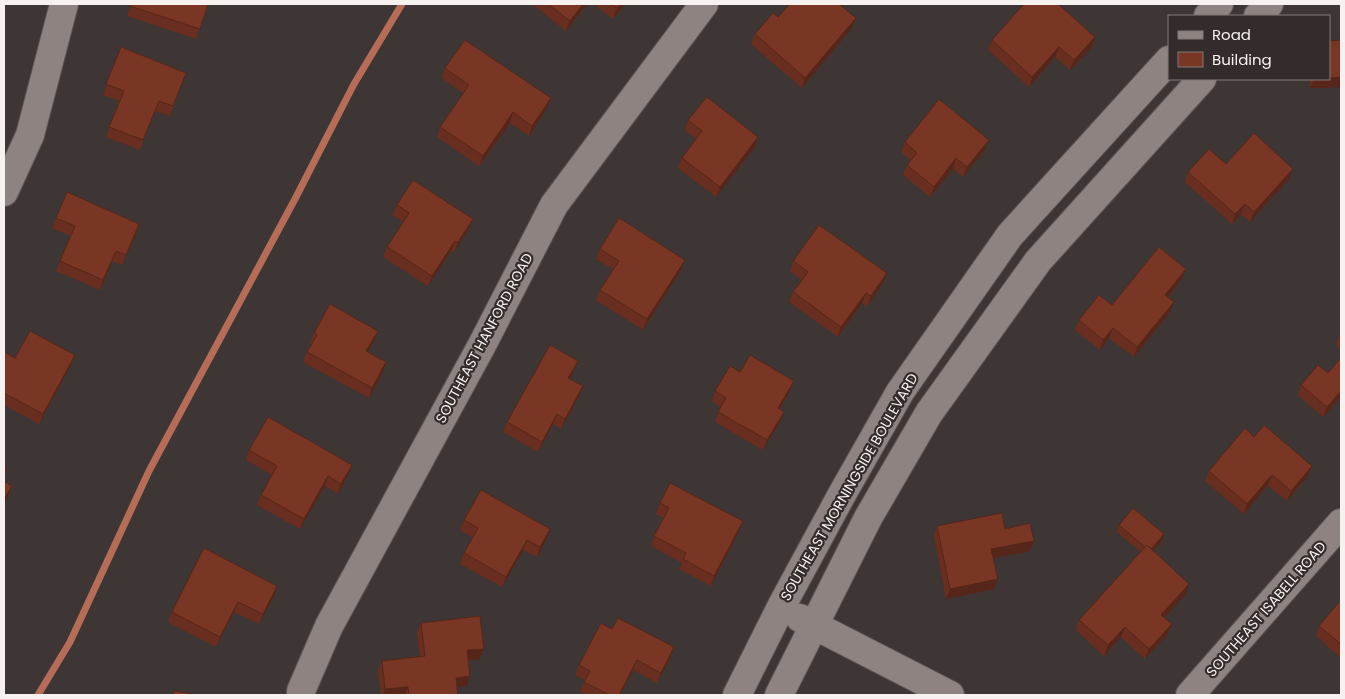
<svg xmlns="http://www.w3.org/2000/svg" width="1345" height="699" viewBox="0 0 1345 699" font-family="Poppins,sans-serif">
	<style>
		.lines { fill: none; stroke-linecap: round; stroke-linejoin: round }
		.stream { stroke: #b66c57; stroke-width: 7 }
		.minor-casing { stroke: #5c5452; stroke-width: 30 }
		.minor { stroke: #8d8381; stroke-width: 28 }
		.wall { fill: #692e1f }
		.shaded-wall { fill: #552619 }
		.building { fill: #7a3624; stroke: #552619 }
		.labels { text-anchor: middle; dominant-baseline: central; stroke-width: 4.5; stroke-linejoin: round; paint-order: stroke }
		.street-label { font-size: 14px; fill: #f7f2f0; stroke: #332c2a }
	</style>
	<rect width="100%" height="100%" fill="#3e3634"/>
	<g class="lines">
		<path class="stream" d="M38,695L70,642L149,471L295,199L354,84L402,4"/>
		<g class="minor-casing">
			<g id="minor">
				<path d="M1208,16L1219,4"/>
				<path d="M1258,16L1269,4"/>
				<path d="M4,192L30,135L64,4"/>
				<path d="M800,618L950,695"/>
				<path d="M301,695V691L329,626L482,345L554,205L704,4"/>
				<path d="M737,695L781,607L841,496L900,392L1010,235L1169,60"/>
				<path d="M779,695L868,518L929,413L1038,261L1202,79"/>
				<path d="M1190,695L1341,523"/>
			</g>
		</g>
		<use href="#minor" class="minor"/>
	</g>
	<g class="wall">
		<path d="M131,4H208L196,39L127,16Z"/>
		<path d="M532,4H587L566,31Z"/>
		<path d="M594,4H625L613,19Z"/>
		<path d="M778,17L856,18L852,28L802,88L751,44L755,34Z"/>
		<path d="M992,40L1092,47L1070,70L1055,57L1029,87L988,50Z"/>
		<path d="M1341,40V87L1310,88V79H1329Z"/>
		<path d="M121,47L186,73L170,116L155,111L140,150L106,137L120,101L103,95Z"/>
		<path d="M445,68L547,108L529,136L510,123L479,166L437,137L440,127L463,93L442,78Z"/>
		<path d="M688,120L755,147L716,197L678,168L682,158L696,139L685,130Z"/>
		<path d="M905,142L985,150L963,177L953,169L930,197L903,175L907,165L911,161L901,152Z"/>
		<path d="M1226,164L1289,179L1250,222L1241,214L1232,224L1185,182L1188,172Z"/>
		<path d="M397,205L473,219L469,229L454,252L451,251L428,286L383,257L387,247L403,222L393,215Z"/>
		<path d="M56,218L136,234L122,265L112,261L100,290L56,271L71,236L52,228Z"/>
		<path d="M600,249L681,270L643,330L596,300L600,290L613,269L596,259Z"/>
		<path d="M793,261L883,283L867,306L862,303L838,337L789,302L793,292L802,280L790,271Z"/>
		<path d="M1182,279L1168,297L1170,312L1134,357L1109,338L1100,350L1075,330L1079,320L1112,305Z"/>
		<path d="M378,331L374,341L368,352L383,372L369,398L303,362L307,352L312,344L310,343L314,333Z"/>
		<path d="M1341,333V350L1336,345L1339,335Z"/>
		<path d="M4,352L15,358L71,365L39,424L4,405Z"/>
		<path d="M578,361L574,371L569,379L583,386L579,396L561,429L553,424L538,452L503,432L507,422Z"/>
		<path d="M740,372L790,391L780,409V422L763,450L715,422L721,407L712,401L715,391Z"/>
		<path d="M1328,373L1341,397L1323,417L1298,395L1301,385Z"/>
		<path d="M1254,437L1308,476L1287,501L1268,485L1244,514L1205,481L1209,471Z"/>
		<path d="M249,450L352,465L348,475L338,494L325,486L300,529L257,505L261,495L272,475L246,460Z"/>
		<path d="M660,503L743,521L739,531L711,586L679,569L682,563L651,546L654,536L664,518L656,514Z"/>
		<path d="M464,520L547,539L537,557L523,550L502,587L460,564L464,553L473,538L460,530Z"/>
		<path d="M1119,525L1162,541L1153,551L1186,594L1164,617L1172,624L1168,634L1145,659L1121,637L1104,656L1076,630L1079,620L1141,552L1117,532Z"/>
		<path d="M937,526L1005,529L1030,551L993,558L994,589L946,599L934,536Z"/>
		<path d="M274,596L259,624L234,612L216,647L168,622L172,612Z"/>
		<path d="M1341,601V658L1316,636L1319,626Z"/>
		<path d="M421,623L480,659L468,660L470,676L467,686L457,687L458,695H381L378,671L382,661L420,656L417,633Z"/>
		<path d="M612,629L674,647L671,657L657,683L633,670L620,695H587L580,692L585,680L575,675L579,665Z"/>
	</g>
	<g class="shaded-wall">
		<path d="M583,4H587L566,31L570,21Z"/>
		<path d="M621,4H625L613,19L617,8Z"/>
		<path d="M856,18L852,28L802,88L805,78Z"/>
		<path d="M1095,37L1092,47L1070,70L1074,60Z"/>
		<path d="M1059,47L1055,57L1029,87L1032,77Z"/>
		<path d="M1341,77V87L1310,88L1314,79H1329V78Z"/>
		<path d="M551,98L547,108L529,136L532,126Z"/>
		<path d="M513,112L510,123L479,166L483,156Z"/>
		<path d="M758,137L755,147L716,197L720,187Z"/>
		<path d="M989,140L985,150L963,177L967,167Z"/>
		<path d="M956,158L953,169L930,197L934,187Z"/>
		<path d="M1293,169L1289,179L1250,222L1254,212Z"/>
		<path d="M1245,204L1241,214L1232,224L1235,214Z"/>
		<path d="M473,219L469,229L454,252L458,242Z"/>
		<path d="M139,224L136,234L122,265L126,255Z"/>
		<path d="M455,241L451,251L428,286L432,276Z"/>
		<path d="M116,251L112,261L100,290L103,280Z"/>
		<path d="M685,260L681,270L643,330L647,319Z"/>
		<path d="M1186,269L1182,279L1161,305L1165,295Z"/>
		<path d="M887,273L883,283L867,306L871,296Z"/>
		<path d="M866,293L862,303L838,337L841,327Z"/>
		<path d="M1174,302L1170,312L1134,357L1137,347Z"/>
		<path d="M1113,328L1109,338L1100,350L1103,340Z"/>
		<path d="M378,331L374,341L363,361L366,351Z"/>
		<path d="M75,355L71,365L39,424L43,414Z"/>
		<path d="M578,361L574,371L564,388L568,378Z"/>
		<path d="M386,362L383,372L369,398L372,388Z"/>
		<path d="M794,381L790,391L774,418L778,408Z"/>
		<path d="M583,386L579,396L561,429L565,419Z"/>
		<path d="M1341,391V397L1323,417L1327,407Z"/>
		<path d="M784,412L780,422L763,450L767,440Z"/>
		<path d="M557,414L553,424L538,452L542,442Z"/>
		<path d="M352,465L348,475L338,494L341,484Z"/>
		<path d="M1312,466L1308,476L1287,501L1291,491Z"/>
		<path d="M1272,475L1268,485L1244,514L1247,504Z"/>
		<path d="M328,476L325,486L300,529L304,519Z"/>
		<path d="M12,486L8,496L4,504V499Z"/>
		<path d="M743,521L739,531L711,586L714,576Z"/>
		<path d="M550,529L547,539L537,557L540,547Z"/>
		<path d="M1164,534L1162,541L1147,558L1150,551Z"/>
		<path d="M527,540L523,550L502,587L506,577Z"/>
		<path d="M1034,541L1030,551L988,559L991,549Z"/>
		<path d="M998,579L994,589L946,599L950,589Z"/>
		<path d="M1189,584L1186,594L1158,625L1161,615Z"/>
		<path d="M277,586L274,596L259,624L263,614Z"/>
		<path d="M238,602L234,612L216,647L220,637Z"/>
		<path d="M1172,624L1168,634L1145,659L1149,649Z"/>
		<path d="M1125,627L1121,637L1104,656L1108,645Z"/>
		<path d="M674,647L671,657L657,683L661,673Z"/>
		<path d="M484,649L480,659L464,661L467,650Z"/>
		<path d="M637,660L633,670L620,695H619Z"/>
		<path d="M470,676L467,686L452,688L456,678Z"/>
		<path d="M408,687L405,695H383L385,689Z"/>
	</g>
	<g class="building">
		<path d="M131,4H208L200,29L130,6Z"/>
		<path d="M548,4H583L570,21Z"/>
		<path d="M611,4H621L617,8Z"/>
		<path d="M790,4H839L856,18L805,78L755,34L773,13L778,17Z"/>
		<path d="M1024,4H1058L1095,37L1074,60L1059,47L1032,77L992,40Z"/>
		<path d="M465,40L551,98L532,126L513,112L483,156L440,127L469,85L445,68Z"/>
		<path d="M1341,40V77L1329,78V41Z"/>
		<path d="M121,47L186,73L173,106L159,101L143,140L109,127L124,91L106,84Z"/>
		<path d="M707,97L758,137L720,187L682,158L702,131L688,120Z"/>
		<path d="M939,99L989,140L967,167L956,158L934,187L907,165L917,153L905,142Z"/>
		<path d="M1254,133L1293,169L1254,212L1245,204L1235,214L1188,172L1209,149L1226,164Z"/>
		<path d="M413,180L473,219L458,242L455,241L432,276L387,247L409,213L397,205Z"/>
		<path d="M67,192L139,224L126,255L116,251L103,280L60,261L75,226L56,218Z"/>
		<path d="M619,218L685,260L647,319L600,290L619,261L600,249Z"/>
		<path d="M819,225L887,273L871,296L866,293L841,327L793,292L808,272L793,261Z"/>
		<path d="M1159,247L1186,269L1165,295L1174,302L1137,347L1113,328L1103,340L1079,320L1099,295L1112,305Z"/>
		<path d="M330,304L378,331L366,351L386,362L372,388L307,352L317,335L314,333Z"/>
		<path d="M30,331L75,355L43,414L4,393V352L15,358Z"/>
		<path d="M550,345L578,361L568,378L583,386L565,419L557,414L542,442L507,422Z"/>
		<path d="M750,355L794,381L778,408L784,412L767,440L718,412L726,398L715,391L730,366L740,372Z"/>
		<path d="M1341,358V391L1327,407L1301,385L1318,365L1328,373Z"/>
		<path d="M268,417L352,465L341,484L328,476L304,519L261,495L277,466L249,450Z"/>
		<path d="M1264,425L1312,466L1291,491L1272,475L1247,504L1209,471L1245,428L1254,437Z"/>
		<path d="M4,467L7,469L4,473Z"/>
		<path d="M4,481L12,486L4,499Z"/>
		<path d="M670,483L743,521L714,576L683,559L686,553L654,536L669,508L660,503Z"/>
		<path d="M481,490L550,529L540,547L527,540L506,577L464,553L478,528L464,520Z"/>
		<path d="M1133,508L1164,534L1151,549L1147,545L1145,547L1119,525Z"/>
		<path d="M1002,513L1005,529L1030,523L1034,541L991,549L998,579L950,589L937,526Z"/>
		<path d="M1147,545L1189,584L1161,615L1172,624L1149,649L1125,627L1108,645L1079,620Z"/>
		<path d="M204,548L277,586L263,614L238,602L220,637L172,612Z"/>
		<path d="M1341,600V644L1319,626Z"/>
		<path d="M480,616L484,649L467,650L470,676L456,678L458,695H409L408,687L385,689L382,661L425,656L421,623Z"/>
		<path d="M618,618L674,647L661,673L637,660L619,695H610L584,682L590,671L579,665L601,623L612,629Z"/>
		<path d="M174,691L198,695H173Z"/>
	</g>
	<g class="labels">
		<g class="street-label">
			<text transform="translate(484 338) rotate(-62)">SOUTHEAST HANFORD ROAD</text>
			<text transform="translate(849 487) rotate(-60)">SOUTHEAST MORNINGSIDE BOULEVARD</text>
			<text transform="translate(1266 609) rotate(-49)">SOUTHEAST ISABELL ROAD</text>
		</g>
	</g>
	<rect width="1345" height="699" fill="none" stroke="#f7f2f0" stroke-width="10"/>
	<rect x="1168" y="15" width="162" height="65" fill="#332c2a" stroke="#817b79"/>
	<rect x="1178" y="31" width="25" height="8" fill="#8d8381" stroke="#817b79"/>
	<text x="1212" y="40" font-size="15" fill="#f7f2f0">Road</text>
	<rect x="1178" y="52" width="25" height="15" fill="#7a3624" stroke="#817b79"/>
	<text x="1212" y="65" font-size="15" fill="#f7f2f0">Building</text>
</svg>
